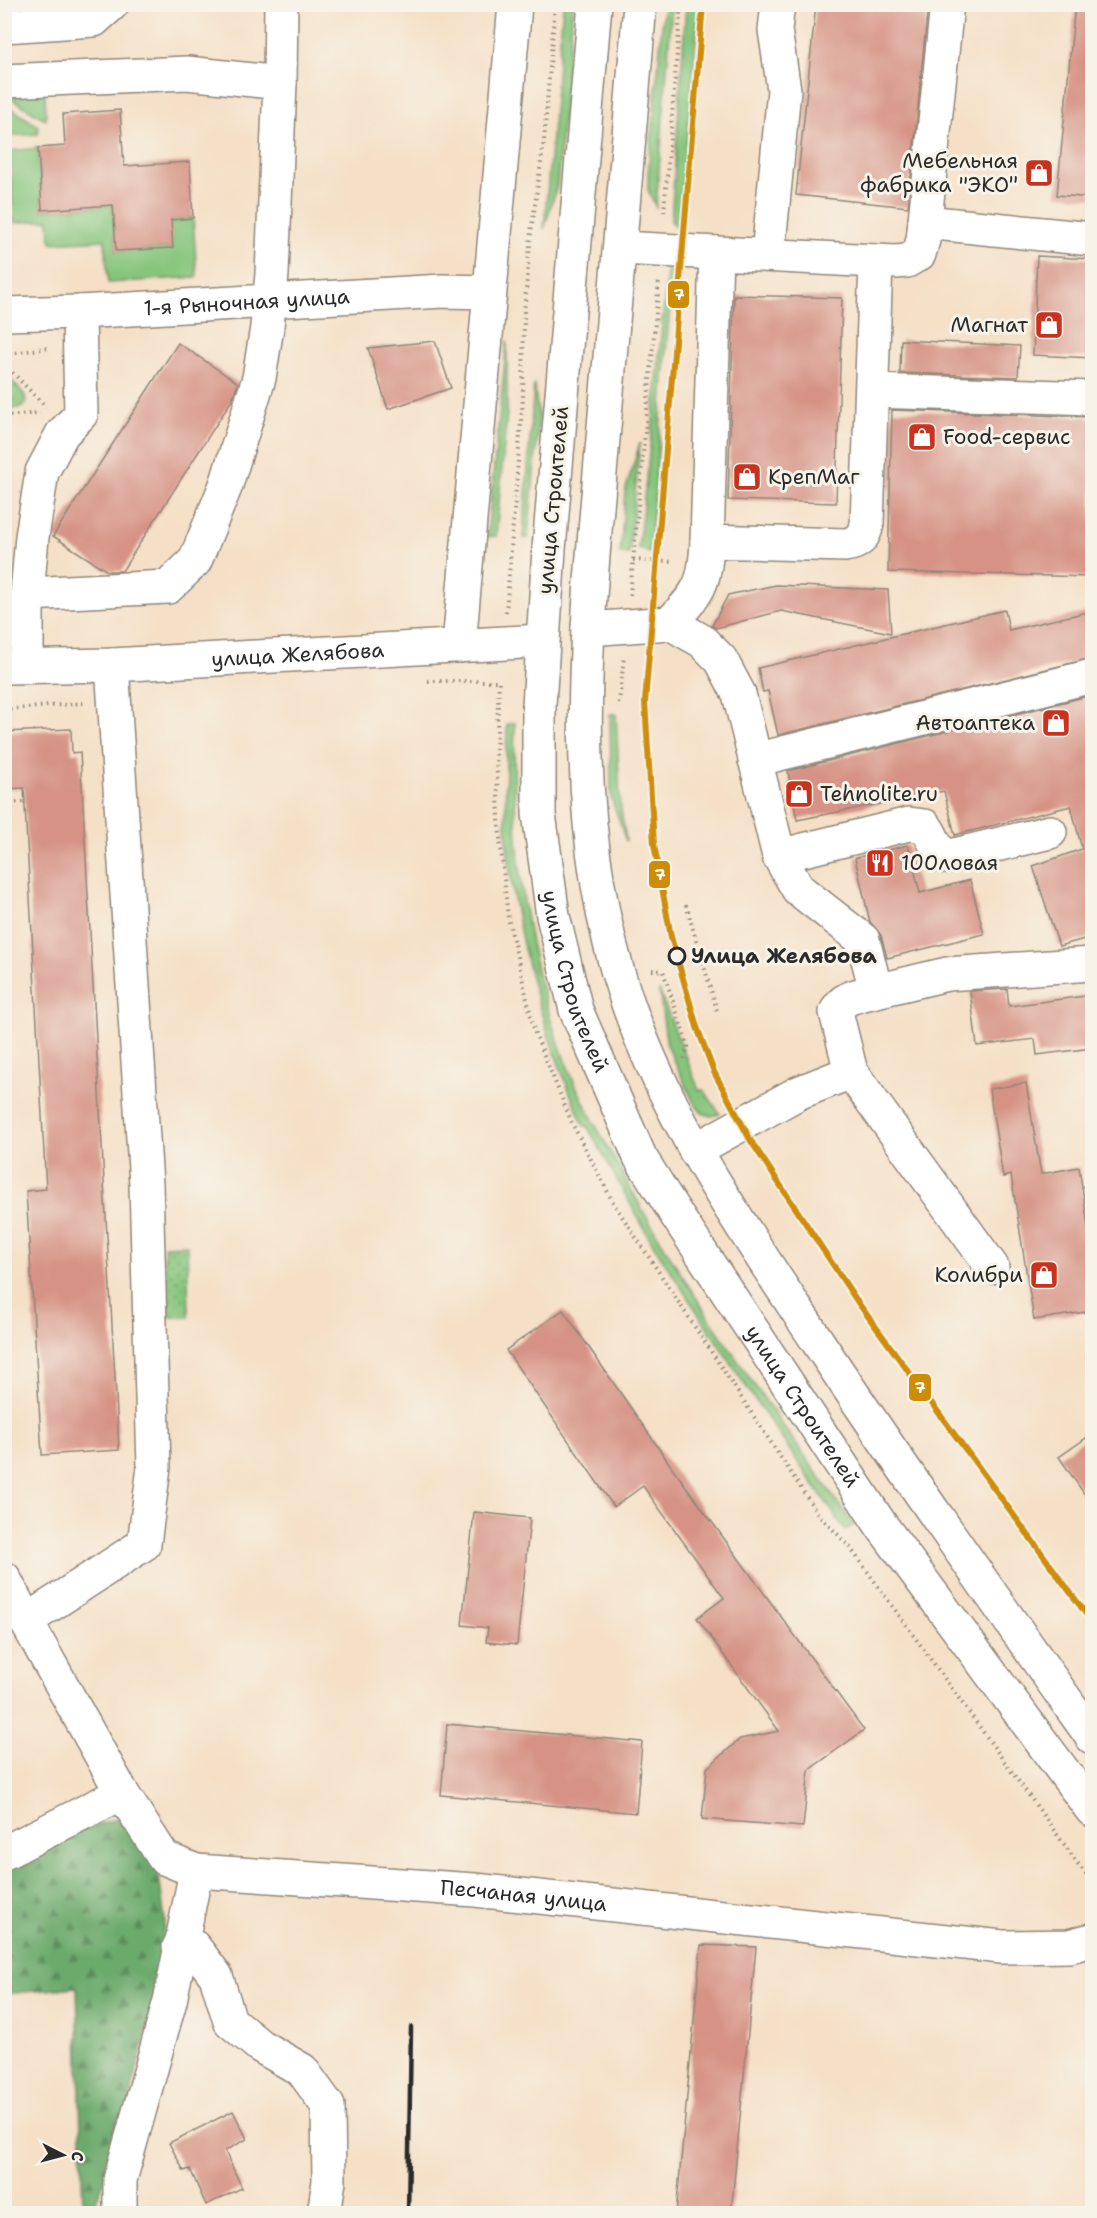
<svg xmlns="http://www.w3.org/2000/svg" width="1097" height="2218" viewBox="0 0 1097 2218" font-family="'Shantell Sans',sans-serif">
	<style>
		.green { fill: #86c57c; stroke: #587854; stroke-width: 1.5 }
		.forest { fill: url(#forest-firs); stroke: #4c6a4c; stroke-width: 1.5 }
		.park { fill: url(#park-dots); stroke: #587854; stroke-width: 1.5 }
		.building { fill: #d69385 }
		.lines { fill: none; stroke-linecap: round; stroke-linejoin: round }
		.minor-casing { stroke: #908679; stroke-width: 36 }
		.major-casing { stroke: #908679; stroke-width: 36 }
		.path { stroke: #908679; stroke-width: 4; stroke-dasharray: 1.5 4.5; stroke-linecap: butt }
		.minor { stroke: #fff; stroke-width: 33 }
		.major { stroke: #fff; stroke-width: 33 }
		.rail { stroke: #2b2b2b; stroke-width: 4.5 }
		.tram-1-casing { stroke: #f7f3e8; stroke-width: 10 }
		.tram-1 { stroke: #ce8d09; stroke-width: 6 }
		.stop-dot { fill: #f7f3e8; stroke: #2b2b2b; stroke-width: 3 }
		.labels { text-anchor: middle; dominant-baseline: central; stroke-width: 6; stroke-linejoin: round; paint-order: stroke }
		.poi-label { font-size: 21px; fill: #2b2b2b; stroke: #f7f3e8; text-anchor: end }
		.street-label { font-size: 21px; fill: #2b2b2b; stroke: #f7f3e8 }
		.stop-label { font-size: 21px; font-weight: bold; fill: #2b2b2b; stroke: #f7f3e8; text-anchor: start }
		.line-badge { stroke: #f7f3e8; stroke-width: 2 }
		.badge-label { font-size: 16px; text-anchor: middle; font-weight: bold; fill: #fff }
	</style>
	<defs>
		<pattern id="forest-firs" width="22" height="20" patternUnits="userSpaceOnUse" patternTransform="scale(1.5)"><rect width="22" height="20" fill="#6caa6c"/><path d="M5 1l3.5 6h-7zM16 11l3.5 6h-7z" fill="#598b59"/></pattern>
		<pattern id="park-dots" width="8" height="8" patternUnits="userSpaceOnUse" patternTransform="scale(1.5)"><rect width="8" height="8" fill="#86c57c"/><path d="M2 2h.1M6 6h.1" fill="none" stroke="#6ea066" stroke-width="1.8" stroke-linecap="round"/></pattern>
	</defs>
	<rect width="100%" height="100%" fill="#f7f3e8"/>
	<filter id="ink" filterUnits="userSpaceOnUse"><feTurbulence type="fractalNoise" baseFrequency=".0167" numOctaves="2"/><feDisplacementMap in="SourceGraphic" scale="12" xChannelSelector="R" yChannelSelector="G"/><feConvolveMatrix kernelMatrix="1 2 1 2 8 2 1 2 1" color-interpolation-filters="sRGB"/></filter>
	<filter id="wash" filterUnits="userSpaceOnUse"><feTurbulence type="fractalNoise" baseFrequency=".008" numOctaves="4" result="noise"/><feDisplacementMap in="SourceGraphic" scale="24" xChannelSelector="R" yChannelSelector="G"/><feGaussianBlur stdDeviation="1.35" result="paint"/><feColorMatrix in="noise" values="0 0 0 0 0 0 0 0 0 0 0 0 0 0 0 0 0 1.4 0 .05"/><feComposite in="paint" operator="in"/></filter>
	<g filter="url(#wash)">
		<rect width="100%" height="100%" fill="#f5e0c7"/>
		<g class="green">
			<path d="M563,5H573L557,186L544,229Z"/>
			<path d="M664,5H672L656,207L648,190V174Z"/>
			<path d="M686,5H699L679,229L671,221Z"/>
			<path d="M45,92L46,120L7,96Z"/>
			<path d="M6,105L38,126V134L9,136Z"/>
			<path d="M38,148L42,210L113,205L116,251L172,248L171,220L193,218L197,277L108,283L105,240L51,243L49,220L14,223L10,151Z"/>
			<path d="M673,267L650,553L638,548L653,422L667,269Z"/>
			<path d="M507,340V411L496,536L487,537Z"/>
			<path d="M534,383L539,418L528,538H523Z"/>
			<path d="M640,443L629,554H620L625,492Z"/>
			<path d="M610,714H616L620,802L626,841L611,797Z"/>
			<path d="M515,723C511,832 522,941 559,1044C577,1095 601,1135 627,1182C693,1302 774,1414 854,1525L845,1530L751,1394L654,1246L587,1126H584C544,1036 516,941 507,844C504,804 506,763 507,724Z"/>
			<path d="M659,990L699,1090H704L720,1114L711,1116L702,1113L694,1103L667,1046Z"/>
		</g>
		<path class="forest" d="M119,1818L158,1867L165,1921L157,1988L118,2147L93,2209L91,2213H83L77,1987L5,1994V1873C41,1849 77,1829 119,1818Z"/>
		<g class="park">
			<path d="M5,373L25,395L26,404L21,408L5,409Z"/>
			<path d="M187,1245L189,1317H167L164,1246Z"/>
		</g>
		<g id="blocks">
			<g class="building">
				<path d="M816,4H928L908,207L796,195Z"/>
				<path d="M1075,4H1092V198L1057,195Z"/>
				<path d="M120,110L124,166L190,162L193,218L171,220L173,248L116,251L113,205L42,210L38,148L65,146L63,114Z"/>
				<path d="M1037,256L1092,259V358L1033,355Z"/>
				<path d="M734,295L842,298L836,503L728,500Z"/>
				<path d="M901,340L1020,346L1018,377L900,373Z"/>
				<path d="M435,341L451,388L388,409L368,348Z"/>
				<path d="M178,343L238,383L232,400L122,571H107L53,536Z"/>
				<path d="M892,410L1092,417V577L888,572Z"/>
				<path d="M776,585L888,590L891,633L781,611L716,628L712,626L728,595Z"/>
				<path d="M1005,610L1009,630L1092,611V658L778,735L768,691L763,692L758,668Z"/>
				<path d="M1092,695V937L1059,946L1033,866L1082,849L1071,806L955,835L944,791L797,820L788,771Z"/>
				<path d="M71,729L72,753L80,752L119,1450L42,1455L26,1191L46,1189L24,788L4,789V732Z"/>
				<path d="M908,845L920,893L970,880L984,934L887,958L881,935L870,922L855,858Z"/>
				<path d="M1007,989L1009,1006L1092,995V1048L1037,1055L1035,1039L977,1046L970,991Z"/>
				<path d="M1026,1083L1041,1174L1079,1167L1092,1253V1311L1034,1320L1011,1175L1003,1177L989,1089Z"/>
				<path d="M563,1310L671,1466L864,1730L809,1770L803,1827L702,1819L707,1768L740,1739L779,1731L697,1618L724,1598L643,1486L614,1507L506,1350Z"/>
				<path d="M1092,1434V1505L1059,1457Z"/>
				<path d="M474,1512L530,1518L517,1645L486,1642L488,1628L462,1625Z"/>
				<path d="M447,1724L642,1742L636,1813L441,1795Z"/>
				<path d="M701,1945L756,1947L731,2214H676Z"/>
				<path d="M233,2111L247,2139L225,2151L242,2188L206,2205L190,2169L184,2171L169,2143Z"/>
			</g>
		</g>
	</g>
	<g filter="url(#ink)">
		<use href="#blocks" fill-opacity="0" stroke="#908679" stroke-width="1.5"/>
		<g class="lines">
			<g class="minor-casing">
				<g id="minor">
					<path d="M4,26L94,20L112,4"/>
					<path d="M4,81L187,73L280,83"/>
					<path d="M925,222L1092,239"/>
					<path d="M620,248L896,262L907,261L919,254L923,240L947,4"/>
					<path d="M716,253L707,541L845,545C859,543 864,538 867,524L876,261"/>
					<path d="M768,255L784,90L775,30L778,4"/>
					<path id="s1" d="M4,314L79,312L443,291L489,292"/>
					<path d="M872,391L1092,398"/>
					<path d="M27,594L168,587L195,561L226,485L259,378L267,327L272,274L280,83L281,4"/>
					<path d="M670,623L702,641L721,660L739,694L779,856L798,889L863,940L876,991L947,974L1092,964"/>
					<path d="M588,629L670,623C700,591 705,585 707,541"/>
					<path d="M459,646L515,4"/>
					<path d="M112,665L146,1184L154,1467L144,1544L26,1621L122,1793"/>
					<path d="M27,666V594L32,537L42,472L62,434L81,414L79,312"/>
					<path id="s2" d="M4,667L112,665L542,641"/>
					<path d="M755,760L1092,676"/>
					<path d="M779,856L909,824L925,826C934,836 934,850 946,857L1050,832"/>
					<path d="M876,991C860,995 842,996 836,1012L851,1072L992,1267"/>
					<path d="M695,1150L798,1093L851,1072"/>
					<path d="M4,1578L26,1621"/>
					<path id="s3" d="M4,1853L122,1793L164,1858L196,1871L475,1890L1002,1947L1069,1946L1092,1940"/>
					<path d="M179,1947H194L216,1976L230,2021L260,2046L302,2070L328,2106L329,2181L324,2214"/>
					<path d="M120,2214V2180L170,2001L196,1871"/>
				</g>
			</g>
			<g class="major-casing">
				<g id="major">
					<path id="s4" d="M595,4L549,549L539,705V814L553,916L576,1010L640,1157L679,1219L881,1525L1092,1810"/>
					<path d="M640,4C628,145 617,286 604,427C588,617 563,813 626,998C669,1124 745,1232 818,1342C907,1476 1000,1607 1092,1737"/>
				</g>
			</g>
			<g class="path">
				<path d="M664,212L681,4"/>
				<path d="M4,354L49,348"/>
				<path d="M4,364L46,407"/>
				<path d="M4,416L40,413"/>
				<path d="M633,560L674,562"/>
				<path d="M630,595L659,280"/>
				<path d="M506,612L523,398L524,312L531,233L544,141L555,4"/>
				<path d="M428,681H499L496,754L500,838L508,918L535,1033L572,1123L614,1204L818,1514L849,1546L1092,1883"/>
				<path d="M619,703L624,656"/>
				<path d="M4,710L84,703"/>
				<path d="M4,803L24,802"/>
				<path d="M686,905L718,1014"/>
				<path d="M652,970L663,971L688,1046L684,1059"/>
			</g>
			<use href="#minor" class="minor"/>
			<use href="#major" class="major"/>
			<path class="rail" d="M408,2214L411,2027"/>
			<g class="tram-1-casing">
				<path id="tram-1" d="M703,4L645,702L654,844L671,937L697,1027L714,1072L751,1141L859,1304L1092,1622"/>
			</g>
			<use href="#tram-1" class="tram-1"/>
		</g>
	</g>
	<defs>
		<g id="shop-square" transform="scale(1.5)"><rect x="-9" y="-9" width="18" height="18" rx="4" fill="#c8321e" stroke="#f7f3e8"/><path d="M-5-2.5h2.3a2.7 3.5 0 0 1 5.4 0H5L5.5 6h-11ZM-1.5-2.5h3a1.5 2.3 0 0 0-3 0Z" fill="#fff"/></g>
		<g id="restaurant-square" transform="scale(1.5)"><rect x="-9" y="-9" width="18" height="18" rx="4" fill="#c8321e" stroke="#f7f3e8"/><path d="M-5-6h1v4h1v-4h1v4h1v-4h1v5L-1.5 .5V6h-2V.5L-5-1ZM5-6V6H3V1.5H1.5Q1.5-4 5-6Z" fill="#fff"/></g>
	</defs>
	<g fill-rule="evenodd">
		<use href="#shop-square" x="1039" y="173"/>
		<use href="#shop-square" x="1049" y="325"/>
		<use href="#shop-square" x="922" y="437"/>
		<use href="#shop-square" x="747" y="477"/>
		<use href="#shop-square" x="1056" y="723"/>
		<use href="#shop-square" x="799" y="794"/>
		<use href="#restaurant-square" x="880" y="863"/>
		<use href="#shop-square" x="1044" y="1275"/>
	</g>
	<circle class="stop-dot" cx="677" cy="956" r="8"/>
	<g class="labels">
		<g class="poi-label">
			<text x="1018" y="161">Мебельная<tspan x="1018" dy="24">фабрика "ЭКО"</tspan></text>
			<text x="1028" y="325">Магнат</text>
			<text x="943" y="437" text-anchor="start">Food-сервис</text>
			<text x="768" y="477" text-anchor="start">КрепМаг</text>
			<text x="1035" y="723">Автоаптека</text>
			<text x="820" y="794" text-anchor="start">Tehnolite.ru</text>
			<text x="901" y="863" text-anchor="start">100ловая</text>
			<text x="1023" y="1275">Колибри</text>
		</g>
		<g class="street-label">
			<text stroke="none"><textPath href="#s1" startOffset="243">1-я Рыночная улица</textPath></text>
			<text transform="translate(553 500) rotate(-85)">улица Строителей</text>
			<text stroke="none"><textPath href="#s2" startOffset="294">улица Желябова</textPath></text>
			<text stroke="none"><textPath href="#s4" startOffset="984">улица Строителей</textPath></text>
			<text stroke="none"><textPath href="#s4" startOffset="1470">улица Строителей</textPath></text>
			<text stroke="none"><textPath href="#s3" startOffset="573">Песчаная улица</textPath></text>
		</g>
		<g class="stop-label">
			<text x="691" y="956">Улица Желябова</text>
		</g>
	</g>
	<g class="line-badge">
		<rect x="667" y="280" width="23" height="29" rx="6" fill="#ce8d09"/>
		<rect x="648" y="860" width="23" height="29" rx="6" fill="#ce8d09"/>
		<rect x="908" y="1373" width="24" height="29" rx="6" fill="#ce8d09"/>
	</g>
	<g class="badge-label">
		<text x="679" y="300">7</text>
		<text x="660" y="880">7</text>
		<text x="920" y="1393">7</text>
	</g>
	<rect width="1097" height="2218" fill="none" stroke="#f7f3e8" stroke-width="24"/>
	<g transform="translate(63 2155) rotate(96)" stroke="#f7f3e8" stroke-width="4.5" paint-order="stroke">
	<path d="M0-4.5L10 22L0 15L-10 22Z" fill="#2b2b2b"/>
	<text y="-9" font-size="16" font-weight="bold" text-anchor="middle" fill="#2b2b2b">С</text>
	</g>
</svg>
